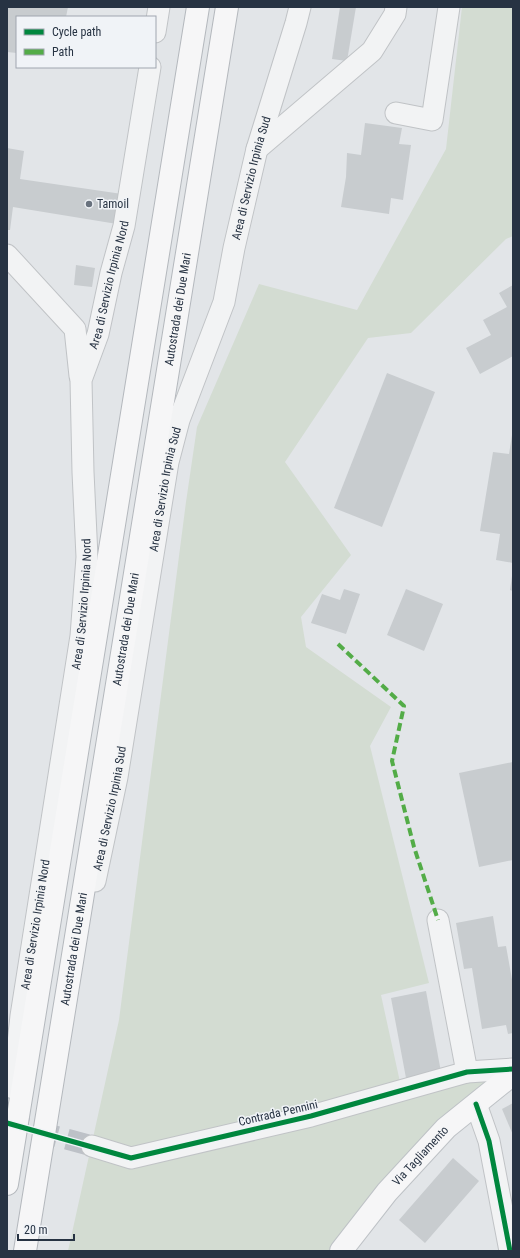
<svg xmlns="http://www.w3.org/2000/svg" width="520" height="1258" viewBox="0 0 520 1258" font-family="'Roboto Condensed',sans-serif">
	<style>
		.green { fill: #d3dcd2 }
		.building { fill: #c8cccf }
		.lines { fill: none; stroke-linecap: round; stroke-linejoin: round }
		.minor-tunnel { stroke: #bdc1c7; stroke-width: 21; stroke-dasharray: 21 10; stroke-linecap: butt }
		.minor-casing { stroke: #c0c3c6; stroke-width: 23 }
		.major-casing { stroke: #bec2c6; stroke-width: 24 }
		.highway-casing { stroke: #b4b8bd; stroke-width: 24 }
		.minor { stroke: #f2f3f4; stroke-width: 21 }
		.major { stroke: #f6f6f7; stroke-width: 22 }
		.highway { stroke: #f6f6f7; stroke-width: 22 }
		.quiet { stroke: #53ac47; stroke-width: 4; stroke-dasharray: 8 4; stroke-linecap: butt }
		.cycleway-casing { stroke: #f0f3f7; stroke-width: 8 }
		.cycleway { stroke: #00873e; stroke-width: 5 }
		.poi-dot { fill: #68717d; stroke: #f0f3f7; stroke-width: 1.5 }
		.labels { text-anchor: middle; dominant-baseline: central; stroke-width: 3; stroke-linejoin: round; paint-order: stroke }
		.street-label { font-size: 12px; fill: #273343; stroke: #f0f3f7 }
		.poi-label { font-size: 12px; fill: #273343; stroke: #f0f3f7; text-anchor: start }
	</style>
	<rect width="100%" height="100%" fill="#e2e5e8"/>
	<path class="green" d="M462,7H513V236L506,239L411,333L368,338L285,462L351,555L301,617L306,647L391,707L370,746L429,983L381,995L400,1082L500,1075L436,1122L330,1251H68L119,1020L186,502L197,427L259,284L357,310L446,149Z"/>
	<g class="building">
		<path d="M7,7H68L66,17H17V53L7,52Z"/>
		<path d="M340,7H356L347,61L332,59Z"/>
		<path d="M365,123L402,128L399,144L411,145L403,200L391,198L389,214L341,207L346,177L347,153L361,155Z"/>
		<path d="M7,148L24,151L20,179L122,194L117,224L13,207L10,230H7Z"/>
		<path d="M76,265L95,268L92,287L74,285Z"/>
		<path d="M513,285V356L480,374L466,348L491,335L483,320L507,307L499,293Z"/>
		<path d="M387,373L435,392L382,527L334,508Z"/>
		<path d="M512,435H513V563L496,560L500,534L480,531L493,452L509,454Z"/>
		<path d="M512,576H513V591L510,590Z"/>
		<path d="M344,589L360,594L346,634L311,623L322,594L340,600Z"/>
		<path d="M406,589L443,604L424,651L387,635Z"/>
		<path d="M513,762V860L479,867L459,773Z"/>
		<path d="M493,916L498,947L506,946L513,985V1033L508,1034L506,1025L482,1029L472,968L464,969L456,923Z"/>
		<path d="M426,991L441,1072L406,1078L391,998Z"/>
		<path d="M513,1103V1135L502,1109Z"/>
		<path d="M453,1158L479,1181L425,1243L399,1220Z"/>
	</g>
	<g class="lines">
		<path class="minor-tunnel" d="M7,1123L92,1146"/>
		<g class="minor-casing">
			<g id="minor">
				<path d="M155,32L159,7"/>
				<path d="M396,113L432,120L449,7"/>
				<path d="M257,149L372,51L395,14L396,7"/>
				<path d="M7,255L75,329L80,376"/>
				<path id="s1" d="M95,881L117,777L168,462L179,420L224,302L234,248L257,149L296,23L300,7"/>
				<path d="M438,920L467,1072"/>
				<path id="s2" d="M13,1088L21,1016L81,636L87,557L83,472L81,380L98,334L111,273L124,226L150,67"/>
				<path d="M476,1104L489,1141L510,1251"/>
				<path d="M92,1146L131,1158L311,1116L467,1072L513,1069"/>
			</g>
		</g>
		<g class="major-casing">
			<g id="major">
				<path id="s3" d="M341,1251L387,1192L446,1128L513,1074"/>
			</g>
		</g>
		<g class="highway-casing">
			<g id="highway">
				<path d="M7,1184L198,7"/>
				<path id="s4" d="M25,1251L227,7"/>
			</g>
		</g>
		<use href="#minor" class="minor"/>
		<use href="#major" class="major"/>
		<use href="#highway" class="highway"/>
		<path class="quiet" d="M338,644L404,706L392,761L414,847L438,920"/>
		<g class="cycleway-casing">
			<g id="cycleway">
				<path d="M476,1104L489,1141L510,1251"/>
				<path d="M7,1123L131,1158L311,1116L467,1072L513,1069"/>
			</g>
		</g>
		<use href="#cycleway" class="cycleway"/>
	</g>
	<circle class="poi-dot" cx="89" cy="204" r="4"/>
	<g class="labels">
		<g class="street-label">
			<text stroke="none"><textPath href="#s1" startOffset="722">Area di Servizio Irpinia Sud</textPath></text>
			<text stroke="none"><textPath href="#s2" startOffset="813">Area di Servizio Irpinia Nord</textPath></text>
			<text stroke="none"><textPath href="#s4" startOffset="954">Autostrada dei Due Mari</textPath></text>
			<text stroke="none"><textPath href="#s1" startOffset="398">Area di Servizio Irpinia Sud</textPath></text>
			<text stroke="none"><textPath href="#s2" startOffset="489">Area di Servizio Irpinia Nord</textPath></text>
			<text stroke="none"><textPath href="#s4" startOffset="630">Autostrada dei Due Mari</textPath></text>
			<text stroke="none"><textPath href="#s1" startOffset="74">Area di Servizio Irpinia Sud</textPath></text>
			<text stroke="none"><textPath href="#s2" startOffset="165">Area di Servizio Irpinia Nord</textPath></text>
			<text stroke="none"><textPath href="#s4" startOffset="306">Autostrada dei Due Mari</textPath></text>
			<text transform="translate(278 1113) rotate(-13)">Contrada Pennini</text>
			<text stroke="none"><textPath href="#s3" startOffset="124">Via Tagliamento</textPath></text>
		</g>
		<g class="poi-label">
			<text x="97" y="204">Tamoil</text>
		</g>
	</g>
	<rect width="520" height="1258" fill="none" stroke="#273343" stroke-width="16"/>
	<rect x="16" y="16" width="140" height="52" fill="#f0f3f7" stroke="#a0a6af"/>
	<rect x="24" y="29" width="20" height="6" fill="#00873e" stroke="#a0a6af"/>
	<text x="52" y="36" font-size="12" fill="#273343">Cycle path</text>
	<rect x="24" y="49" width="20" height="6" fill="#53ac47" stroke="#a0a6af"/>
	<text x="52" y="56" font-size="12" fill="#273343">Path</text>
	<path d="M18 1234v6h56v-6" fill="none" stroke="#273343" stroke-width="2"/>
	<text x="24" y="1234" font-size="12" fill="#273343" stroke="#f0f3f7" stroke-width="3" paint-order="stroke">20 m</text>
</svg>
